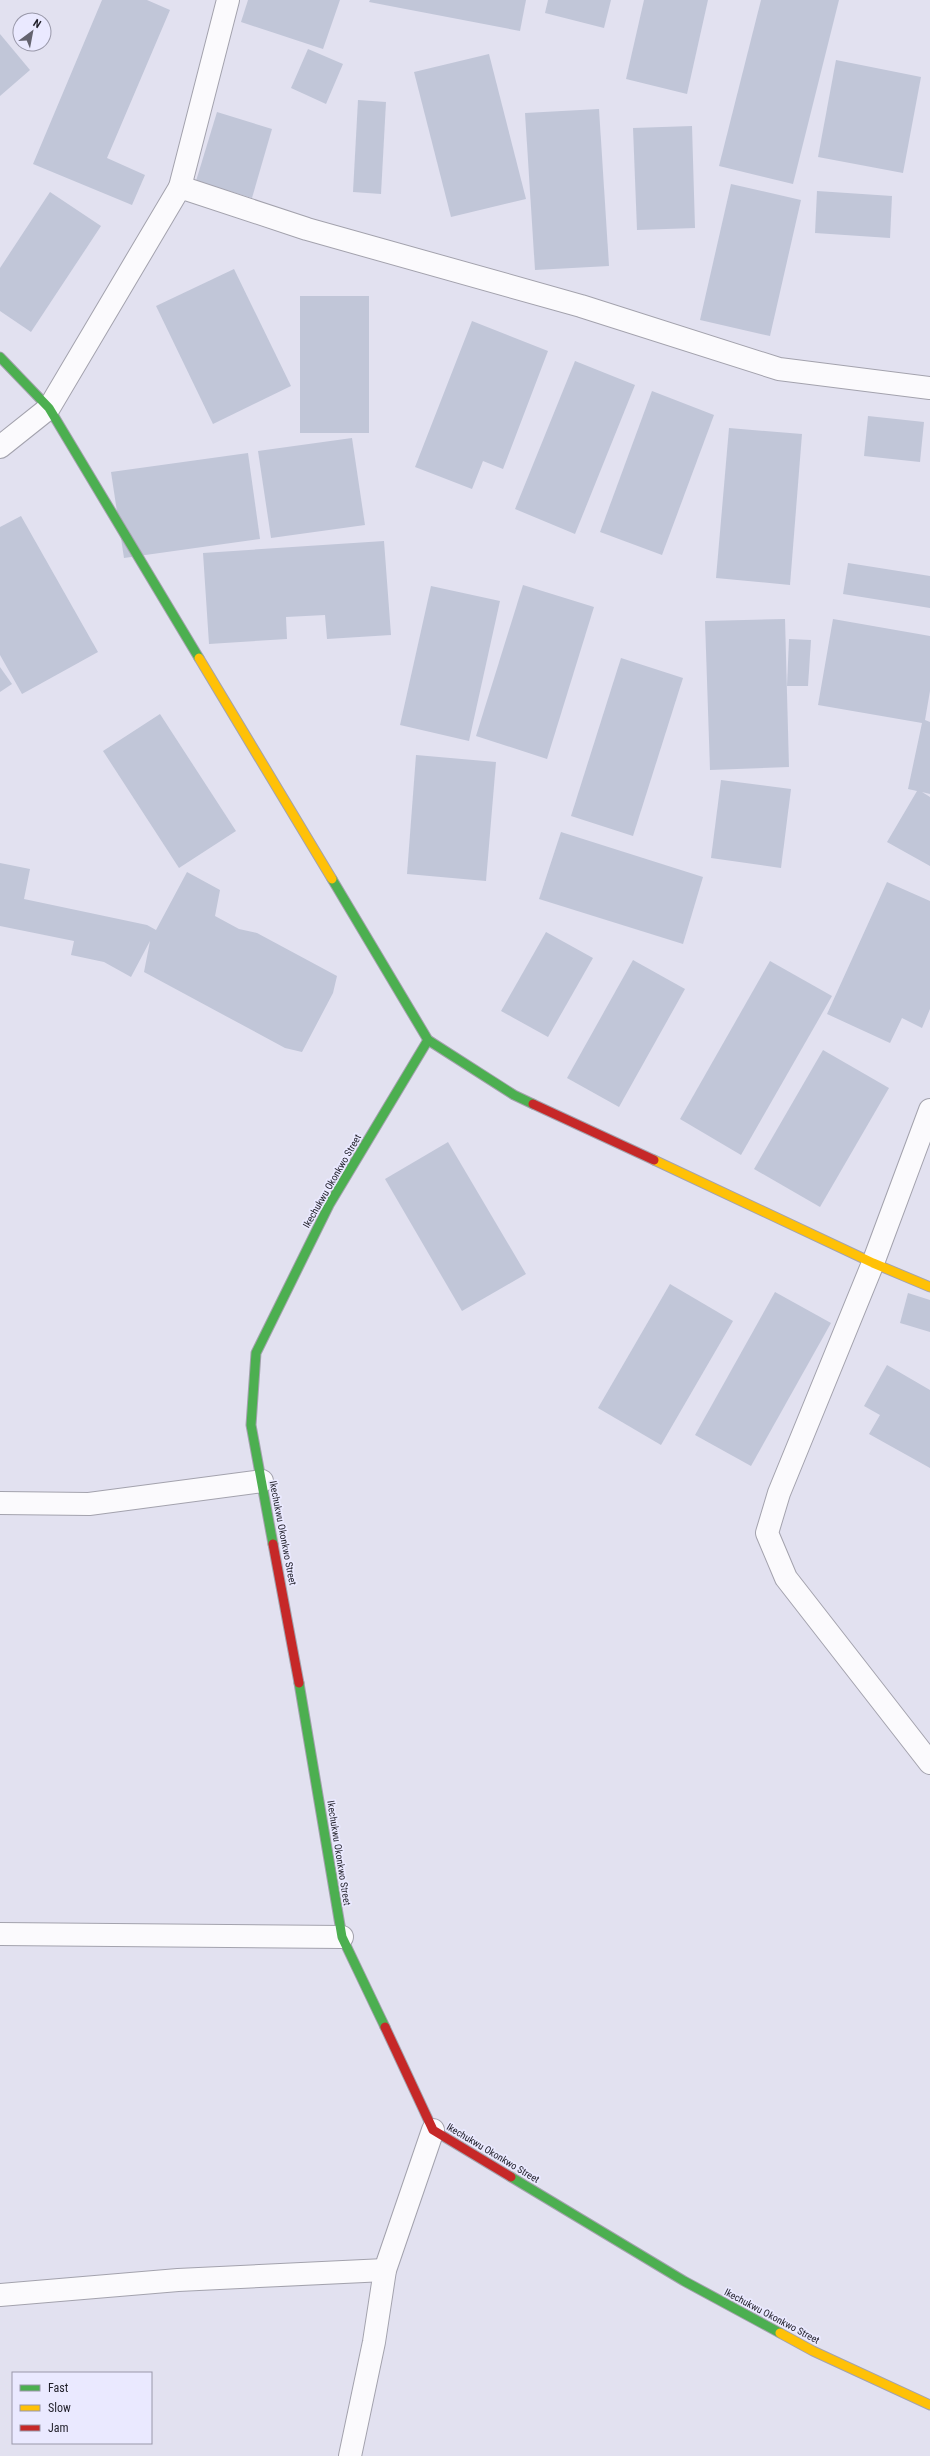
<svg xmlns="http://www.w3.org/2000/svg" width="930" height="2456" viewBox="0 0 930 2456" font-family="'Roboto Condensed',sans-serif">
	<style>
		.building { fill: #c1c6d8 }
		.lines { fill: none; stroke-linecap: round; stroke-linejoin: round }
		.street-casing { stroke: #a3a2ad; stroke-width: 24 }
		.fast-casing { stroke: #a3a2ad; stroke-width: 11 }
		.slow-casing { stroke: #a3a2ad; stroke-width: 11 }
		.jam-casing { stroke: #a3a2ad; stroke-width: 11 }
		.street { stroke: #fbfafd; stroke-width: 22 }
		.fast { stroke: #4caf50; stroke-width: 9 }
		.slow { stroke: #ffc107; stroke-width: 9 }
		.jam { stroke: #c62828; stroke-width: 9 }
		.labels { text-anchor: middle; dominant-baseline: central; stroke-width: 3.5; stroke-linejoin: round; paint-order: stroke }
		.street-label { font-size: 10px; fill: #201f29; stroke: #eae9ff }
	</style>
	<rect width="100%" height="100%" fill="#e2e1f0"/>
	<g class="building">
		<path d="M102,0H147L170,10L107,158L145,175L132,205L33,164Z"/>
		<path d="M248,0H340L323,49L241,22Z"/>
		<path d="M370,0H526L520,31L369,2Z"/>
		<path d="M548,0H611L604,28L545,13Z"/>
		<path d="M644,0H708L687,94L626,79Z"/>
		<path d="M761,0H839L793,184L719,166Z"/>
		<path d="M0,34L30,70L0,96Z"/>
		<path d="M308,49L343,64L326,104L291,88Z"/>
		<path d="M489,54L526,199L451,217L414,72Z"/>
		<path d="M836,60L921,77L903,173L818,157Z"/>
		<path d="M358,100L386,102L381,194L353,192Z"/>
		<path d="M599,109L609,266L535,270L525,113Z"/>
		<path d="M217,112L272,129L252,198L196,181Z"/>
		<path d="M692,126L695,228L637,230L633,128Z"/>
		<path d="M731,184L801,200L770,336L700,320Z"/>
		<path d="M817,191L892,196L890,238L815,233Z"/>
		<path d="M50,192L101,226L31,332L0,311V268Z"/>
		<path d="M234,269L291,386L213,424L156,306Z"/>
		<rect x="300" y="296" width="69" height="137"/>
		<path d="M472,321L548,351L503,469L483,461L472,489L415,467Z"/>
		<path d="M575,361L635,385L575,534L515,509Z"/>
		<path d="M652,391L714,415L662,555L600,532Z"/>
		<path d="M868,416L924,422L920,462L864,456Z"/>
		<path d="M729,428L802,434L790,585L716,578Z"/>
		<path d="M352,438L365,525L271,538L258,451Z"/>
		<path d="M248,453L260,539L124,558L111,472Z"/>
		<path d="M21,516L98,652L22,694L0,655V527Z"/>
		<path d="M384,541L391,635L327,639L325,615L286,617L287,639L209,644L203,553Z"/>
		<path d="M848,563L930,576V608L843,594Z"/>
		<path d="M523,585L594,607L547,759L476,736Z"/>
		<path d="M431,586L500,601L469,741L400,725Z"/>
		<path d="M785,619L789,767L710,770L705,621Z"/>
		<path d="M833,619L930,636V691L925,720L930,722V794L922,792L930,797V866L887,842L917,791L908,789L922,723L818,705Z"/>
		<path d="M789,639L811,640L808,686H787Z"/>
		<path d="M621,658L683,678L633,836L571,816Z"/>
		<path d="M0,667L12,684L0,692Z"/>
		<path d="M160,714L236,831L179,868L103,751Z"/>
		<path d="M416,755L496,762L486,881L407,874Z"/>
		<path d="M721,780L791,789L781,868L711,858Z"/>
		<path d="M561,832L703,877L683,944L539,899Z"/>
		<path d="M0,863L30,869L24,899L147,925L156,930L187,872L220,890L215,916L239,929L257,933L337,976L333,993L302,1052L285,1048L144,972L150,941L131,977L104,962L71,955L74,941L0,926Z"/>
		<path d="M887,882L930,901V1009L922,1028L902,1018L890,1043L827,1014Z"/>
		<path d="M546,932L593,958L548,1037L501,1011Z"/>
		<path d="M633,960L685,989L619,1107L567,1078Z"/>
		<path d="M770,961L832,996L741,1155L680,1119Z"/>
		<path d="M823,1050L889,1088L820,1207L754,1169Z"/>
		<path d="M448,1142L526,1274L462,1311L385,1179Z"/>
		<path d="M670,1284L733,1321L661,1445L598,1408Z"/>
		<path d="M775,1292L831,1323L751,1466L695,1435Z"/>
		<path d="M908,1293L930,1300V1332L900,1323Z"/>
		<path d="M887,1365L930,1390V1468L869,1434L880,1415L864,1406Z"/>
	</g>
	<g class="lines">
		<g class="street-casing">
			<g id="street">
				<path d="M180,187L228,0"/>
				<path d="M0,447L49,408L180,187L307,229L581,306L779,369L930,388"/>
				<path d="M930,1110L873,1263L779,1493L767,1533L786,1578L930,1763"/>
				<path d="M0,1503L89,1504L262,1481"/>
				<path d="M0,1934L342,1937"/>
				<path d="M0,2295L178,2280L385,2270"/>
				<path d="M350,2456L374,2342L385,2270L433,2130"/>
			</g>
		</g>
		<g class="fast-casing">
			<g id="fast">
				<path d="M0,357L49,408L199,658"/>
				<path d="M332,879L428,1040L514,1095L533,1104"/>
				<path d="M273,1544L251,1425L256,1353L329,1205L428,1040"/>
				<path d="M299,1683L342,1937L385,2027"/>
				<path d="M511,2177L684,2281L780,2333"/>
			</g>
		</g>
		<g class="slow-casing">
			<g id="slow">
				<path d="M199,658L332,879"/>
				<path d="M654,1160L873,1263L930,1287"/>
				<path d="M780,2333L813,2351L930,2405"/>
			</g>
		</g>
		<g class="jam-casing">
			<g id="jam">
				<path d="M533,1104L654,1160"/>
				<path d="M273,1544L299,1683"/>
				<path d="M385,2027L433,2130L511,2177"/>
			</g>
		</g>
		<use href="#street" class="street"/>
		<use href="#fast" class="fast"/>
		<use href="#slow" class="slow"/>
		<use href="#jam" class="jam"/>
	</g>
	<g class="labels">
		<g class="street-label">
			<text transform="translate(332 1181) rotate(-60)">Ikechukwu Okonkwo Street</text>
			<text transform="translate(283 1533) rotate(79)">Ikechukwu Okonkwo Street</text>
			<text transform="translate(339 1853) rotate(81)">Ikechukwu Okonkwo Street</text>
			<text transform="translate(493 2153) rotate(31)">Ikechukwu Okonkwo Street</text>
			<text transform="translate(772 2316) rotate(28)">Ikechukwu Okonkwo Street</text>
		</g>
	</g>
	<rect x="12" y="2372" width="140" height="72" fill="#eae9ff" stroke="#9998a9"/>
	<rect x="20" y="2385" width="20" height="6" fill="#4caf50" stroke="#9998a9"/>
	<text x="48" y="2392" font-size="12" fill="#201f29">Fast</text>
	<rect x="20" y="2405" width="20" height="6" fill="#ffc107" stroke="#9998a9"/>
	<text x="48" y="2412" font-size="12" fill="#201f29">Slow</text>
	<rect x="20" y="2425" width="20" height="6" fill="#c62828" stroke="#9998a9"/>
	<text x="48" y="2432" font-size="12" fill="#201f29">Jam</text>
	<g transform="translate(32 32) rotate(32)"><circle r="19" fill="#eae9ff" stroke="#9998a9"/>
	<path d="M0-3L7 15L0 10L-7 15Z" fill="#64636f"/>
	<text y="-6" font-size="11" font-weight="bold" text-anchor="middle" fill="#201f29">N</text>
	</g>
</svg>
